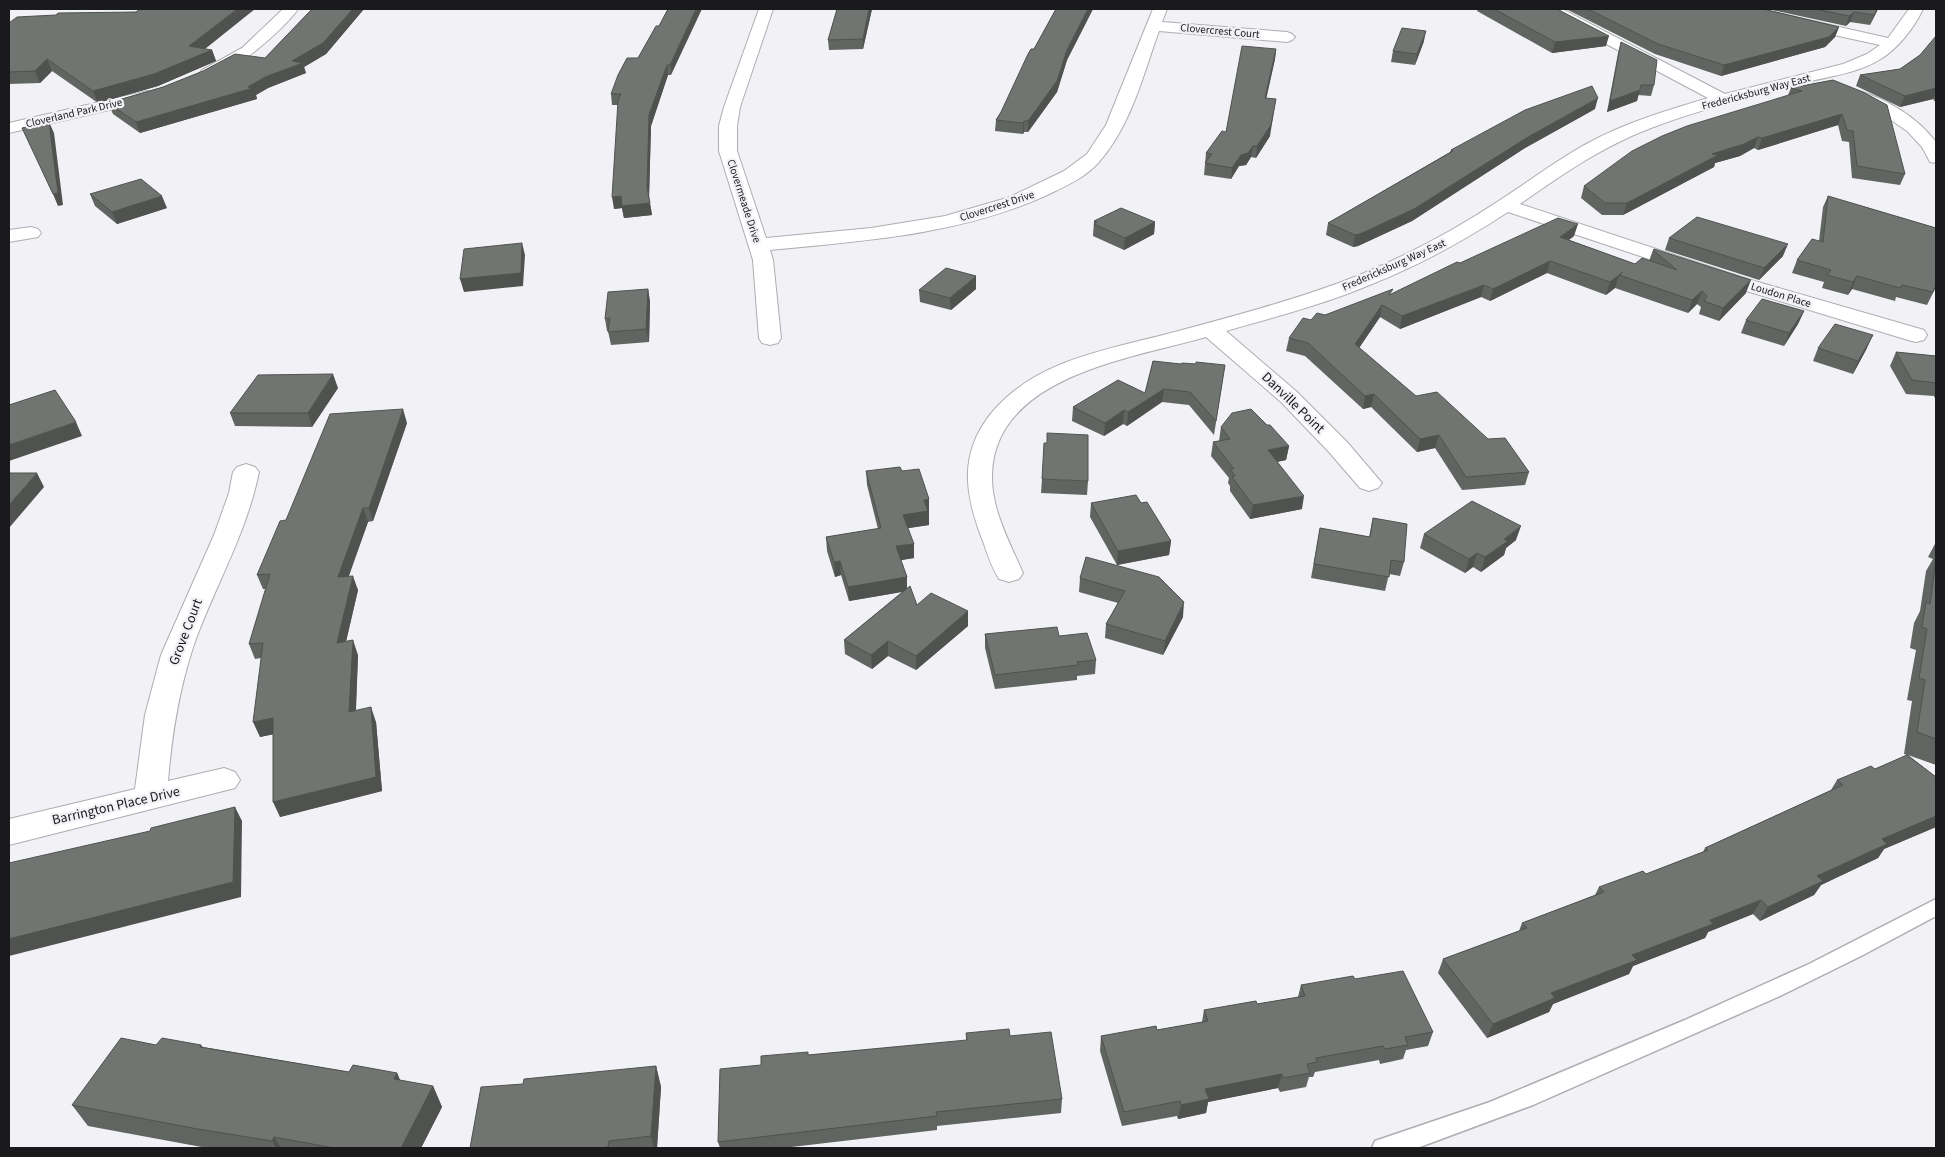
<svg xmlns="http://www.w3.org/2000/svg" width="1945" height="1157" viewBox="0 0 1945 1157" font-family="'Source Sans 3',sans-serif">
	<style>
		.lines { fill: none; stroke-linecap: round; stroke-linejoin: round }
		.lane-casing { stroke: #adadb2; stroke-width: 3 }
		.street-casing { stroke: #adadb2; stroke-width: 2 }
		.lane { fill: #fff; fill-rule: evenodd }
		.street { fill: #fff; fill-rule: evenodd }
		.wall { fill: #616561 }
		.shaded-wall { fill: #4f524f }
		.building { fill: #717571; stroke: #4f524f }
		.labels { text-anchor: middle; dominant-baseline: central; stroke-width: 4.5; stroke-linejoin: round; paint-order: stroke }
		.far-street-label { font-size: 11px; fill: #1a1a1c; stroke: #f1f1f6 }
		.street-label { font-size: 14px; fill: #1a1a1c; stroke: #f1f1f6 }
	</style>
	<rect width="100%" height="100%" fill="#f1f1f6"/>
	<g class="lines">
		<g class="lane-casing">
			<path id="lane" d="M1936,899V916L1863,955L1782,995L1533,1105L1417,1148H1372L1375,1141L1490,1102L1685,1020L1809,964Z"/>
		</g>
		<g class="street-casing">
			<g id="street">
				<path d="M283,9H298C285,28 226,82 202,76L200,73L202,70L242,48Z"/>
				<path d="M759,9H773L740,107L737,126V151L766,238L871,228L945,216L1010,197L1064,171L1087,154L1106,125L1153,9H1167L1162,22L1287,32L1292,34L1295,37L1292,40L1287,42L1159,31C1143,75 1131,126 1099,162C1085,178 1064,187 1045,196C958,235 863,241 770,250L773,260L781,338L778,343L770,345L762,343L759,338L753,260L719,151V126L724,107Z"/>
				<path d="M1544,9H1562L1725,94L1843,64L1867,54L1880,45L1797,27L1739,12L1737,9H1760L1888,38L1909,9H1923C1914,28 1898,49 1879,60C1858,73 1831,76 1807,82C1754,97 1702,108 1651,128C1603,146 1563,174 1520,204L1744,278L1924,330L1927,335L1924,340L1916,342L1908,340L1730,286L1508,212C1465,240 1420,265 1372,284C1325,304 1275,317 1226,331L1297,392L1347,442L1382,483L1378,488L1369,491L1360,488L1329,452L1281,402L1206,337C1133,358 994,376 992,475C991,509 1010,543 1023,573L1019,579L1009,582L999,579C992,568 988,556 984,544C965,496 957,454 993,411C1039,357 1118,348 1182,330C1234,316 1286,302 1336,284C1393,263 1449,234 1500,200C1530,181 1558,159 1590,142C1627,122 1668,110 1708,98L1546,12Z"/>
				<path d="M1855,90C1886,98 1917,117 1936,142V163L1930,162L1922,147L1907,131L1885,116L1849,99L1847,95L1849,91Z"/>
				<path d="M147,91L153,92L155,96L153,100L9,133V123Z"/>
				<path d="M31,227L38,229L41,233L38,237L9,242V230Z"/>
				<path d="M246,464L255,467L259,472C247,531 218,581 197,636C180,683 172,732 168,781L224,768L235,772L240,780L235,788L9,845V819L135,789L145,715L161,655L214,535L229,493L233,472L237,467Z"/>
			</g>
		</g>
		<use href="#lane" class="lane"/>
		<use href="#street" class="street"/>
	</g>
	<g class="wall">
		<path d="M312,9H364L326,54L304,67L306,73L268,88L256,95L257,99L140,133L113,114L108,103L265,58Z"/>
		<path d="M668,9L671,75H668L651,126L649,198L652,215L624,218L622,208L614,209L618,105H612L611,94L638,58L659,26Z"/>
		<path d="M837,9H875H872L863,49L829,50L828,40Z"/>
		<path d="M1056,9H1093L1067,60L1057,92L1028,132H1024L1023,134L995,131L996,120L1001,112L1034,49Z"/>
		<path d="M1478,9H1557L1606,46L1552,53L1477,11Z"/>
		<path d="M1566,9H1763L1839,27L1835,37L1825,47L1721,76L1655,54Z"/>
		<path d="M1767,9H1878L1870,25L1850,22L1846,26Z"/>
		<path d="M136,12L205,49L212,50L216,61L158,86L98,103L52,71L40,83L9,84V23Z"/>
		<path d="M1936,36V103L1933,99L1900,107L1856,86L1860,75L1900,69L1920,55Z"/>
		<path d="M1424,41L1415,65L1391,62L1393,51Z"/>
		<path d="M1621,42L1654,85L1651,96L1638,95L1637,101L1607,112L1618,53Z"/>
		<path d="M1276,49L1275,59L1266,98L1270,136L1256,158L1251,157L1246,165L1239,166L1231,179L1204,175L1206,153L1226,132Z"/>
		<path d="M1833,80L1905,174L1900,185L1852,178L1849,142L1842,141L1838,125L1758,150L1754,148L1740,156L1715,163L1714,167L1623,215H1602L1581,198L1584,186L1788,95L1791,88Z"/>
		<path d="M1595,109L1525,148L1412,221L1358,246L1353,247L1326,235L1328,223L1450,152L1451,150Z"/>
		<path d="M90,194L167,208L117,224L95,206Z"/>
		<path d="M1828,196L1936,228V287L1927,305L1896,297L1895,301L1852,289L1848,295L1822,288L1824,282L1792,273L1797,260L1819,241L1823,207Z"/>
		<path d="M1094,221L1155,222L1154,234L1124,250L1093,236Z"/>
		<path d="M1574,236L1569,240L1635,264L1649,261L1653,250L1746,293L1719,321L1699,314L1701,307L1697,304L1688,313L1615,288L1606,295L1547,273L1490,301L1481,297L1400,329L1380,317L1359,348L1416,396L1488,439L1529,472L1525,485L1462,490L1435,448L1417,452L1371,407L1363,409L1305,356L1286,351L1289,338L1311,320L1325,315L1392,294L1460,263Z"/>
		<path d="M1669,238L1783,256L1759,280L1665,250Z"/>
		<path d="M648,289L650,302L649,342L611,345L608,331H607L605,319Z"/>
		<path d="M976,289L951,310L920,302L919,290Z"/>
		<path d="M1804,311L1798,324L1784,346L1741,333L1746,320Z"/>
		<path d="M1818,348H1867L1853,374L1813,361Z"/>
		<path d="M1896,352L1936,356V401L1934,396L1906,394L1890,366Z"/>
		<path d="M1153,361L1223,378L1214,435L1189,405L1162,402L1127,426L1123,424L1104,436L1072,421L1073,407L1145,393Z"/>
		<path d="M338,388L312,427L235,426L230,413Z"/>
		<path d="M407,423L373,521L368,522L349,576L358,590L346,642L358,655L356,711L376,722L382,791L280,817L273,734L260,737L261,658L255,659L249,644L266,589H263L257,575L286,520Z"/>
		<path d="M1221,427L1289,446L1286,460L1277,462L1302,509L1250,519L1230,491V486L1228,483L1229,478L1211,456L1213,442L1219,441Z"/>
		<path d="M866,471H902L929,513H928L929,525L908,528L914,558L901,560L907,577V588L917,605L968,611V626L916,670L888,656L872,669L845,654L844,640L902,592L849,601L841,575L835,577L827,551L826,537L878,529L867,485Z"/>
		<path d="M1042,479L1088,481L1087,495L1041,493Z"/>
		<path d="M1091,503H1141L1171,541L1169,555L1117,565L1090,517Z"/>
		<path d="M1373,518L1404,562L1400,576L1389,574L1385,591L1311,578L1320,528L1369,537Z"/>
		<path d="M1424,534L1516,540L1506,548L1504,555L1481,572L1473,567L1465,573L1420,548Z"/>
		<path d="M1936,542V765L1908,755L1936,777V827L1884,849L1878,858L1821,885L1814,895L1760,921L1753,914L1708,932L1705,938L1633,966L1629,974L1553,1004L1549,1012L1487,1038L1438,973L1443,959L1519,931L1522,923L1595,895L1599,887L1646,874L1703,852L1705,848L1831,790L1837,780L1875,769L1907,755L1904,754L1912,701L1907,700L1916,650L1910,648L1914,623L1920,611L1926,571L1933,559L1928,557Z"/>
		<path d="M1086,557L1183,617L1163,655L1105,638L1106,624L1118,603L1079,592L1080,578Z"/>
		<path d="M985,634L1059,636L1096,660L1095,674L1077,676V680L995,689L985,648Z"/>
		<path d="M1355,979L1433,1032L1428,1046L1406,1050L1403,1059L1380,1064L1379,1060L1315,1072L1313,1077H1309L1306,1087L1280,1092L1278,1088L1208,1102L1206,1113L1178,1119L1177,1116L1122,1126L1100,1051L1101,1036L1157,1030L1202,1022L1204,1010L1257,1004L1298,997L1301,985Z"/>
		<path d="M966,1033L1010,1036L1062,1099L1061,1113L937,1126V1130L783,1148H720L718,1142L761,1065L808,1052V1055L966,1041Z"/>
		<path d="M156,1045H201L203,1047L349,1072L397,1073L400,1081L433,1086L442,1107L421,1148H207L88,1126L72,1105Z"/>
		<path d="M656,1066L661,1087L657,1148H470L523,1084Z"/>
	</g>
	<g class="shaded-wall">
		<path d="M237,9H255L195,57L212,50L216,61L158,86L98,103L93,91L189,46Z"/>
		<path d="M353,9H364L326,54L304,67L306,73L268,88L256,95L257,99L140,133L136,122L248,87L292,61Z"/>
		<path d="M696,9H702L671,75L670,65Z"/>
		<path d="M869,9H872L863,49V39Z"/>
		<path d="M1088,9H1093L1067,60L1057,92L1028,132V121L1067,50Z"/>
		<path d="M1877,9H1878L1870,25L1874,15Z"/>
		<path d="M1854,12L1850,22L1846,26L1849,16Z"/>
		<path d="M1839,27L1835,37L1825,47L1721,76L1724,65Z"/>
		<path d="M1426,31L1424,41L1415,65L1417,54Z"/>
		<path d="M1609,36L1606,46L1552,53L1555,42Z"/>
		<path d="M1276,49L1275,59L1264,109L1265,98Z"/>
		<path d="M47,59L52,71L40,83L35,71Z"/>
		<path d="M667,65L668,75L651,126L649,198L647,187L649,115Z"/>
		<path d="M1936,88V92L1933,99L1900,107L1905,96Z"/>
		<path d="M1640,90L1637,101L1607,112L1610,101Z"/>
		<path d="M1598,98L1595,109L1525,148L1412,221L1358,246L1353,247L1355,235L1528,137Z"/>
		<path d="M1276,99L1270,136L1256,158L1257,146Z"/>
		<path d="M1842,114L1838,125L1758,150L1762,138Z"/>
		<path d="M1024,121V132L1023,134V123Z"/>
		<path d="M49,122L54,133L63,205L58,206L53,194Z"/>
		<path d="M1758,137L1754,148L1740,156L1715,163L1714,167L1623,215L1627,203L1712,154Z"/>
		<path d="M1253,146L1251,157L1246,165L1239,166L1231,179L1232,168L1241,155Z"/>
		<path d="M162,196L167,208L117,224L112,212Z"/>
		<path d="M621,196L650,203L652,215L624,218L622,208L614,209L612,197Z"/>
		<path d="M1155,222L1154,234L1124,250L1125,238Z"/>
		<path d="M1578,224L1574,236L1556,249L1560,237Z"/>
		<path d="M522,243L525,255L523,286L464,292L460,279Z"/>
		<path d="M1788,244L1783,256L1759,280L1764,268Z"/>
		<path d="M1550,261L1547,273L1490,301L1493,289Z"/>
		<path d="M1619,275L1615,288L1606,295L1610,282Z"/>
		<path d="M976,276V289L951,310L950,298Z"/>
		<path d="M1857,276L1852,289L1848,295L1853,282Z"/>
		<path d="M1751,280L1746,293L1719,321L1723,308Z"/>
		<path d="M1484,285L1481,297L1400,329L1402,316Z"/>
		<path d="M648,289L650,302L649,342L646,329Z"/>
		<path d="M1702,291L1697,304L1688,313L1692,300Z"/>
		<path d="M1382,305L1380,317L1353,357L1355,344Z"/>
		<path d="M1804,311L1798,324L1784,346L1789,333Z"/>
		<path d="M1873,335L1867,348L1853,374L1858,361Z"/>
		<path d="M333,374L338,388L312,427L308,413Z"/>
		<path d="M1164,389L1162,402L1127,426L1128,412Z"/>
		<path d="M1374,394L1371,407L1363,409L1365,396Z"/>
		<path d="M403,409L407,423L373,521L369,508Z"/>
		<path d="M1124,410L1123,424L1104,436L1105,423Z"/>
		<path d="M76,422L82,436L9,461V445Z"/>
		<path d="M1439,435L1435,448L1417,452L1420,439Z"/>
		<path d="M1289,446L1286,460L1266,464L1268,450Z"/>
		<path d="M37,473L44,487L9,528V505Z"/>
		<path d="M1304,496L1302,509L1250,519L1253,505Z"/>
		<path d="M929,499V525L903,529V515L924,500Z"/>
		<path d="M363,508L368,522L343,591L338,577Z"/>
		<path d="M1521,526L1516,540L1506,548L1504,555L1481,572L1485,557L1504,539Z"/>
		<path d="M1171,541L1169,555L1117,565L1118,551Z"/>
		<path d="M914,544V558L896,561V546Z"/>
		<path d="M1477,553L1473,567L1465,573L1469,559Z"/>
		<path d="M840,561L841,575L835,577L834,562Z"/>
		<path d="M353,576L358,590L342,658L337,643Z"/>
		<path d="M907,577V591L849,601L848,587Z"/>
		<path d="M1184,602L1183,617L1163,655L1165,641Z"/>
		<path d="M968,611V626L916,670V656Z"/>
		<path d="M353,640L358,655L355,727L349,712Z"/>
		<path d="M888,641V656L872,669L871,655Z"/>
		<path d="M371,707L376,722L382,791L280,817L273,802Z"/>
		<path d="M273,718L280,733L260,737L253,722Z"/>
		<path d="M235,807L242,821L241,897L9,956V939Z"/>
		<path d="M1936,814V827L1884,849L1878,858L1821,885L1814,895L1760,921L1768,907L1817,876L1882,839Z"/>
		<path d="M1761,900L1753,914L1708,932L1705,938L1633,966L1629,974L1553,1004L1549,1012L1487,1038L1493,1024L1551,993L1710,920Z"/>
		<path d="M656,1066L661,1087L657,1148H654L651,1136Z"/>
		<path d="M397,1073L406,1093L394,1079Z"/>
		<path d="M1282,1074L1278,1088L1208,1102L1206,1113L1178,1119L1181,1105L1205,1089Z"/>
		<path d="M433,1086L442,1107L421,1148H401Z"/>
		<path d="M274,1137L281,1148H276L272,1141Z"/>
	</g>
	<g class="building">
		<path d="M140,9H237L189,46L212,50L154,74L93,91L47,59L35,71L9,72V23L17,17L56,15L58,13L136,12Z"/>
		<path d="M312,9H353L323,43L292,61L303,63L265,77L248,87L253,88L136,122L108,103L163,87L203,71L235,54L265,58Z"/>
		<path d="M668,9H696L670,65H667L649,115L647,187L650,203L622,206L621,196L612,197L618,101L621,94H611L618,75L627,58H638L656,26H659Z"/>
		<path d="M837,9H869L863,39L828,40Z"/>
		<path d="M1056,9H1088L1067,50L1057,81L1028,121H1024L1023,123L996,120L1001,112L1028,54L1031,49H1034Z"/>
		<path d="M1494,9H1557L1609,36L1555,42Z"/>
		<path d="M1588,9H1763L1839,27L1829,37L1724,65L1658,44Z"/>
		<path d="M1815,9H1877L1874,15L1854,12L1849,16Z"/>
		<path d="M1402,28L1426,31L1417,54L1393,51Z"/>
		<path d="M1936,36V88L1905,96L1860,75L1900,69L1920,55Z"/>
		<path d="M1621,42L1657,60L1654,85H1641L1640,90L1610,101Z"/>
		<path d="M1242,46L1276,49L1265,98L1276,99L1271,125L1257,146H1253L1248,153L1241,155L1232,168L1205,163L1212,154L1206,153L1222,131L1226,132Z"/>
		<path d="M1833,80L1863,92L1887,105L1905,174L1857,166L1853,131L1847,130L1842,114L1762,138L1758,137L1744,144L1712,154L1718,155L1627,203H1605L1584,186L1632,151L1662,136L1687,126L1802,91L1791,88Z"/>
		<path d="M1592,86L1598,98L1528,137L1414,209L1360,234L1355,235L1328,223L1453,151L1451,150L1525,110Z"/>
		<path d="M49,122L58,193L53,194L22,128Z"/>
		<path d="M141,179L162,196L112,212L90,194Z"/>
		<path d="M1828,196L1936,228V285L1933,292L1902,285L1900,288L1857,276L1853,282L1827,275L1831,270L1797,260L1812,239L1823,242Z"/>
		<path d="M1121,208L1155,222L1125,238L1094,224L1097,222L1094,221Z"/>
		<path d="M1697,217L1788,244L1764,268L1669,238Z"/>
		<path d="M1558,218L1578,224L1560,237L1635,264L1642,258L1677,270L1653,250L1654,249L1751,280L1723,308L1704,301L1707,296L1702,291L1692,300L1619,275L1623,272L1610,282L1550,261L1493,289L1484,285L1402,316L1382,305L1355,344L1416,396L1437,392L1488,439L1505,438L1529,472L1466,477L1439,435L1420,439L1374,394L1365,396L1308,343L1289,338L1303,318L1311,320L1317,313L1325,315L1393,289L1389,295L1457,262L1460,263Z"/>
		<path d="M522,243L521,273L460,279L464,249Z"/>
		<path d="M946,268L976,276L950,298L919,290Z"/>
		<path d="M648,289L646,329L608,332L610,318L605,319L608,292Z"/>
		<path d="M1762,299L1804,311L1789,333L1746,320Z"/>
		<path d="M1835,324L1873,335L1858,361L1818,348Z"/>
		<path d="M1896,352L1936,356V383L1912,380Z"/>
		<path d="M1153,361L1181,364L1182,363L1196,364V362L1225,365L1216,421L1190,392L1164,389L1128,412L1124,410L1105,423L1073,407L1118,380L1145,393Z"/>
		<path d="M333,374L308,413H230L258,375Z"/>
		<path d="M55,390L76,422L9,445V405Z"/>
		<path d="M403,409L369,508H363L338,577L353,576L337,643L353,640L349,712L371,707L376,777L273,802V718L253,722L263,643L249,644L270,574L257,575L280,521L286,520L330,414Z"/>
		<path d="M1251,409L1267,425H1270L1289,446L1268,450L1304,496L1253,505L1232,477L1235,476L1230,469H1234L1213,442L1230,439L1221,427L1232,413Z"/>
		<path d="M1047,433L1088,435V481L1042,479L1044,443H1047Z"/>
		<path d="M900,467L902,471L919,469L929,499L924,500L928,511L903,515L914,544L896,546L907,577L848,587L840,561L834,562L826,537L881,528L866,471Z"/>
		<path d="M9,473H37L9,505Z"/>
		<path d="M1136,495L1141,503L1147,502L1171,541L1118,551L1091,503Z"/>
		<path d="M1472,501L1521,526L1504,539L1508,541L1485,557L1477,553L1469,559L1424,534Z"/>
		<path d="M1373,518L1407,524L1404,562L1391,560L1389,577L1314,564L1320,528L1370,537Z"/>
		<path d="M1086,557L1159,577L1184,602L1165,641L1106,624L1125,591L1080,578Z"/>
		<path d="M1936,558V739L1917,732L1925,680L1919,678L1927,629L1922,627L1926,602L1930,604Z"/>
		<path d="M910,586L917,605L931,593L968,611L916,656L888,641L871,655L844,640Z"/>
		<path d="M1057,627L1059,636L1087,633L1096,660L1077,662L1078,665L995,675L985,634Z"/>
		<path d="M1907,755L1936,777V816L1882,839L1887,844L1817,876L1823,881L1768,907L1761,900L1710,920L1713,924L1632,955L1637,960L1551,993L1555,998L1493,1024L1443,959L1527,928L1522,923L1604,892L1599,887L1643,871L1646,874L1708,850L1705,848L1843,785L1837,780L1871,766L1875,769Z"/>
		<path d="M235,807L233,882L9,939V863L150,831L151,828Z"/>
		<path d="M1403,971L1433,1032L1405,1037L1408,1045L1385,1049L1383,1046L1316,1058L1317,1062L1307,1064L1310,1073L1283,1078L1282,1074L1205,1089L1209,1099L1181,1105L1180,1101L1124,1112L1101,1036L1156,1026L1157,1030L1208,1021L1204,1010L1256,1001L1257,1004L1305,996L1301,985L1353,976L1355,979Z"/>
		<path d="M1009,1029L1010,1036L1051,1032L1062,1099L936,1112L937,1116L718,1142L720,1069L761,1065V1056L808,1052V1055L967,1040L966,1033Z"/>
		<path d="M121,1038L156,1045L162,1038L201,1045L200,1047L349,1072L353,1065L397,1073L394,1079L433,1086L401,1148H334L274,1137L272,1141L192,1128L72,1105Z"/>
		<path d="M656,1066L651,1136L609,1141L608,1147L598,1148H470L481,1087L523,1084L524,1079Z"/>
	</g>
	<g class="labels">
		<g class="far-street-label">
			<text transform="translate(1220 31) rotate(5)">Clovercrest Court</text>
			<text transform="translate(1756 92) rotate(-15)">Fredericksburg Way East</text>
			<text transform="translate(74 113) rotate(-13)">Cloverland Park Drive</text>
			<text transform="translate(744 201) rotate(72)">Clovermeade Drive</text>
			<text transform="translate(997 206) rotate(-18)">Clovercrest Drive</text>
			<text transform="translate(1394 265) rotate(-24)">Fredericksburg Way East</text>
			<text transform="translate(1781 295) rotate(17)">Loudon Place</text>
		</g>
		<g class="street-label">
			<text transform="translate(1293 403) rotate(44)">Danville Point</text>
			<text transform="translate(186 632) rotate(-69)">Grove Court</text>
			<text transform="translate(116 806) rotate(-13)">Barrington Place Drive</text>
		</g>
	</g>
	<rect width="1945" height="1157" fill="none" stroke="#1a1a1c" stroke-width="20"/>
</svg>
